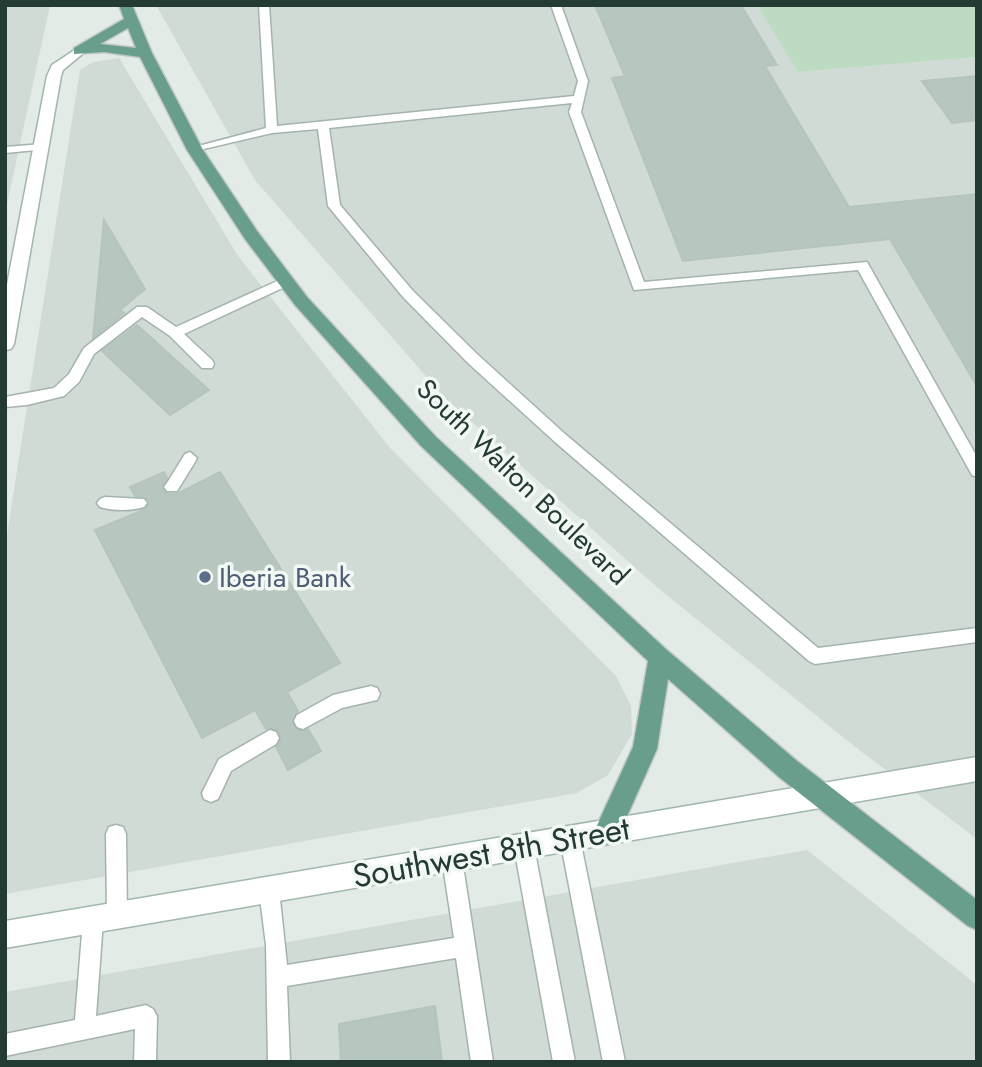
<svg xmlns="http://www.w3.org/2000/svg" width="982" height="1067" viewBox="0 0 982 1067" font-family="Jost,sans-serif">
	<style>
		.built { fill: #d0dbd5 }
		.green { fill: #bcdbc2 }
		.building { fill: #b7c6bf; stroke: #b5c4bd; stroke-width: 2 }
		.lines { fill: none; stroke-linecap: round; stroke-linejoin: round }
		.lane-casing { stroke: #a5b3ad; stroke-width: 3 }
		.secondary-casing { stroke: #a1b6ad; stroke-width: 3 }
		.primary-casing { stroke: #c1c8c6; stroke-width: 3 }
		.lane { fill: #fff; fill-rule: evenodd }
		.secondary { fill: #fff; fill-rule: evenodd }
		.primary { fill: #699e8c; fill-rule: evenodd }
		.service-dot { fill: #5c6f8a; stroke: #f2f8f4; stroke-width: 2.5 }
		.labels { text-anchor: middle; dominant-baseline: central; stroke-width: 7; stroke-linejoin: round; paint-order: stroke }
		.street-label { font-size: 28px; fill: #233b33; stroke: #f2f8f4 }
		.service-label { font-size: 28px; fill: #4e5e75; stroke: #f2f8f4; text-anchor: start }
		.near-street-label { font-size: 33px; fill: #233b33; stroke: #f2f8f4 }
	</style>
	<rect width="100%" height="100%" fill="#e2ebe6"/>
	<g class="built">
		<path d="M5,5H50L5,213Z"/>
		<path d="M156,5H757L799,72L977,57V839L854,746L658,588L444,397L255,180Z"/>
		<path d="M119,58L238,256L391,449L616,676L631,706L632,734L608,775L577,793L5,894V547L80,70L93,62Z"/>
		<path d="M807,850L977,985V1062H5V992Z"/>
	</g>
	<path class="green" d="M757,5H977V57L798,72Z"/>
	<g class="building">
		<path d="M595,5H741L777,65L765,66L849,207L977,194V386L890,239L683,261L612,78L625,76Z"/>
		<path d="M977,76V120L952,123L922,81Z"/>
		<path d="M104,220L145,289L120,310L124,313L93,338Z"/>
		<path d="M137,325L209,390L170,415L102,351Z"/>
		<path d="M164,472L167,478L162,489L167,494H177L220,472L340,663L287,692L298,711L292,720L295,728L302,731L308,729L321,751L288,770L276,747L281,739L278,731L271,728L266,729L255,710L202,738L95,530L146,509L149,501L144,496H135L130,487Z"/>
		<path d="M435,1006L442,1062H341L339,1024Z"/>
	</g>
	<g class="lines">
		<g class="lane-casing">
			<g id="lane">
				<path d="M259,5H269L277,126L574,96L578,81L551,5H561L588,81L581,112L644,282L867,262L977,457V477L972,475L858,270L634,290L569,112L572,103L329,128L340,205L413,291L478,355L565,434L818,648L977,628V642L815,664L809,661L555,442L468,363L403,297L328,206L318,129L272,133L191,152V148L266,128Z"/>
				<path d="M43,144L47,145V149L5,153V147Z"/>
				<path d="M286,277L291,278V284L184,334L212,360L214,364L212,368H202L170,336L142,317L94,354L79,382L64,396L27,405L5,407V397L54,388L69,374L84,348L137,307H147L176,327Z"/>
				<path d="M190,452L197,458L195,462L177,491H167L164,487L167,483L185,454Z"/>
				<path d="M105,497L144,499L147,503L144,507C132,511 112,511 100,507L97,503L100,499Z"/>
				<path d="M371,686L377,688L380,694L377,700L342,708L303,729L297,727L294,721L297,715L333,695Z"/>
				<path d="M270,730L276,732L279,738L276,744L231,771L218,799L211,802L204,799L202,793L219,759Z"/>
				<path d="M116,825L123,827L126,834L127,916L124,923L117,926L110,923L107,916L106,834L109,827Z"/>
				<path d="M570,829L577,832L580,839L625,1062H603L560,839L563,832Z"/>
				<path d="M524,837L531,840L534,847L575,1062H553L514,847L517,840Z"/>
				<path d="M452,849L459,852L462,859L493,1062H471L456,958L287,986L290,1062H268L266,945L259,890L262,883L269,880L276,883L279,890L287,965L454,938L442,859L445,852Z"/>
				<path d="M93,911L100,914L103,921L96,1016L146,1005L153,1009L157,1016L156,1062H134L135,1029L5,1056V1034L75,1020L83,921L86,914Z"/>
			</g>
		</g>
		<g class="secondary-casing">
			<g id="secondary">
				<path d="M79,47L86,51L63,70L61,76L14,344L11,349L5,350V295L47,76L52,65Z"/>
				<path d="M977,757V781L5,948V921Z"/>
			</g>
		</g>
		<g class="primary-casing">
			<path id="primary" d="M119,5H132L152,53L203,150L257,231L307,297L435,436L668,651L797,761L977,900V930L968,926L779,777L668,679L657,749L616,841L607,845L598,841L594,832L633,747L648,661L421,446L295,305L245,239L187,150L140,57L104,52L74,54V48L124,19ZM128,28L136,48L100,44Z"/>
		</g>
		<use href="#lane" class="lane"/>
		<use href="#secondary" class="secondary"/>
		<use href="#primary" class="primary"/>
	</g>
	<circle class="service-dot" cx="205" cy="577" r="7"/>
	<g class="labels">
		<g class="street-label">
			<text transform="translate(523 482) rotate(44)">South Walton Boulevard</text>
		</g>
		<g class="service-label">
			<text x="219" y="577">Iberia Bank</text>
		</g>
		<g class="near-street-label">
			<text transform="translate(491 852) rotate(-10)">Southwest 8th Street</text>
		</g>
	</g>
	<rect width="982" height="1067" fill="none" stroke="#233b33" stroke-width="14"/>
</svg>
